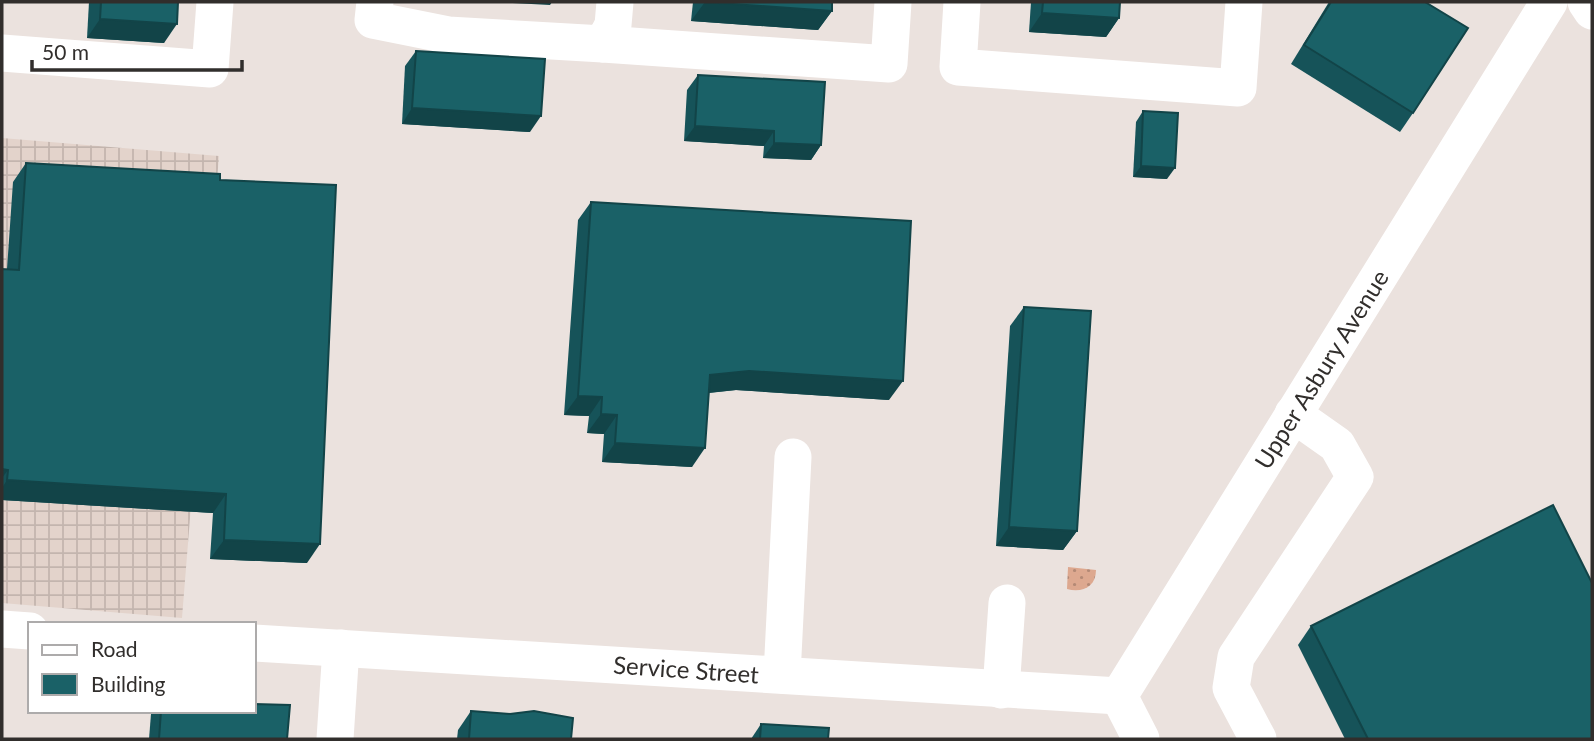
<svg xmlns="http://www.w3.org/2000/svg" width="1594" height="741" viewBox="0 0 1594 741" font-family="Lato,sans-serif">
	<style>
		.industrial { fill: url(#industrial-grid) }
		.green { fill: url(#green-dots) }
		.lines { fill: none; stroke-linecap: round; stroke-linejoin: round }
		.minor { stroke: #fff; stroke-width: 37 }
		.wall { fill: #165359 }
		.shaded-wall { fill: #124448 }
		.building { fill: #1a6167; stroke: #124448; stroke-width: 2 }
		.labels { text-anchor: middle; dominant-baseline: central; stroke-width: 7; stroke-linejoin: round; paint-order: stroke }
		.street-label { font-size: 24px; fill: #312e2c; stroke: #fff }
	</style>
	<defs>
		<pattern id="industrial-grid" width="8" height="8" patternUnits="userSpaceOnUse" patternTransform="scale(1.75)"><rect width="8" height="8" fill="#e3d3cb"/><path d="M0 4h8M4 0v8" fill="none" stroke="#c3b5ae"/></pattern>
		<pattern id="green-dots" width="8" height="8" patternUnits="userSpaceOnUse" patternTransform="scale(1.75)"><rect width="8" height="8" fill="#dda88f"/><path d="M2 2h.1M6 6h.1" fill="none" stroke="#b48975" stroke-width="1.8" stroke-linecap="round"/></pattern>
	</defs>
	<rect width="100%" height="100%" fill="#ebe2de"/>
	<path class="industrial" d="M2,138L219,156L182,618L2,603Z"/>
	<path class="green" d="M1068,567L1096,570C1096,587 1082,593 1067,589Z"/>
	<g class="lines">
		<g class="minor">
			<path d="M375,2L373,20L448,35L603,44L613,25L615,2"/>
			<path d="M962,2L958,67L1238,88L1244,2"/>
			<path d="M1586,2L1592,11"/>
			<path d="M603,44L889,64L893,2"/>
			<path d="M2,53L210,69L215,2"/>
			<path d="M2,629L30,631"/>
			<path d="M254,643L1119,696"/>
			<path d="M782,675L793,457"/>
			<path d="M1001,690L1007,603"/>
			<path d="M335,739L341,648"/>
			<path d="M1141,739L1119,696L1549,2"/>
			<path d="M1258,739L1231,688L1236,657L1355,477L1337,445L1293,414"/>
		</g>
	</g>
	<g class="wall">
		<path d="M89,2H178L164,43L87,38Z"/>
		<path d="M693,2H832V11L818,30L691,21Z"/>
		<path d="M1031,2H1120L1119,18L1106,37L1029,32Z"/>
		<path d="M1329,2H1425L1413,113L1400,132L1291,64Z"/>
		<path d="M416,51L530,132L402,124L405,66Z"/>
		<path d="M698,75L821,145L811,160L763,158L764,146L684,141L687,90Z"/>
		<path d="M1143,111L1167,179L1133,177L1136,122Z"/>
		<path d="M26,163L220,180L307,563L210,559L213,513L2,500V269H7L13,182Z"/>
		<path d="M591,202L889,400L736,390L709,393L692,467L602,462L604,434L587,433L589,416L564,415L578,220Z"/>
		<path d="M1024,307L1077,531L1063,550L996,546L1010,326Z"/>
		<path d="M1311,626L1592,739H1345L1298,645Z"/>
		<path d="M153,711H254L287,739H149L151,714Z"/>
		<path d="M471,711L571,739H457L458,730Z"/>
		<path d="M761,724L828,739H751Z"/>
	</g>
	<g class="shaded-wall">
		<path d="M495,2H552L550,5Z"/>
		<path d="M705,2L832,11L818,30L691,21Z"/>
		<path d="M1042,13L1119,18L1106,37L1029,32Z"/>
		<path d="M100,19L177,24L164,43L87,38Z"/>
		<path d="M412,108L541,116L530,132L402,124Z"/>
		<path d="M695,126L774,131L764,146L684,141Z"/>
		<path d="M774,143L821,145L811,160L763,158Z"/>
		<path d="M1141,166L1175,168L1167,179L1133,177Z"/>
		<path d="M749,371L903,381L889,400L736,390L697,394L710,375Z"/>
		<path d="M578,396L602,397L589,416L564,415Z"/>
		<path d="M601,414L617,415L604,434L587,433Z"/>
		<path d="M615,443L705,448L692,467L602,462Z"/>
		<path d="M2,469L8,470L2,478Z"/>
		<path d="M7,480L226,494L213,513L2,500V488Z"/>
		<path d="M1009,527L1077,531L1063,550L996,546Z"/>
		<path d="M224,540L320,544L307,563L210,559Z"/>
	</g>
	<g class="building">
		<path d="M101,2H178L177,24L100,19Z"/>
		<path d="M705,2H832V11Z"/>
		<path d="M1043,2H1120L1119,18L1042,13Z"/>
		<path d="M1331,2H1425L1468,28L1413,113L1304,45Z"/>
		<path d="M416,51L545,59L541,116L412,108Z"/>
		<path d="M698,75L825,82L821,145L774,143V131L695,126Z"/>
		<path d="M1143,111L1178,113L1175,168L1141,166Z"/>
		<path d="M26,163L220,174V180L336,185L320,544L224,540L226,494L7,480L8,470L2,469V269L19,270Z"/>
		<path d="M591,202L911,221L903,381L749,371L710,375L705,448L615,443L617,415L601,414L602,397L578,396Z"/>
		<path d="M1024,307L1091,311L1077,531L1009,527Z"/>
		<path d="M1553,505L1592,583V739H1368L1311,626Z"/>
		<path d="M254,704L290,705L287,739H159L161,711H254Z"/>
		<path d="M471,711L510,714L534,711L573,718L571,739H469Z"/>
		<path d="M761,724L829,728L828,739H760Z"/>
	</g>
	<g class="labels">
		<g class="street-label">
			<text transform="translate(1321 369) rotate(-58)">Upper Asbury Avenue</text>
			<text transform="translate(686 669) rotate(4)">Service Street</text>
		</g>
	</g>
	<rect width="1594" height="741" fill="none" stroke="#312e2c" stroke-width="7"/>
	<rect x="28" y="622" width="228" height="91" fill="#ffffff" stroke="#adabab" stroke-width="2"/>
	<rect x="42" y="645" width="35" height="10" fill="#ffffff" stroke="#adabab" stroke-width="2"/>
	<text x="91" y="657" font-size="21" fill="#312e2c">Road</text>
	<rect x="42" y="674" width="35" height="21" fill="#1a6167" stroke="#adabab" stroke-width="2"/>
	<text x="91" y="692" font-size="21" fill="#312e2c">Building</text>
	<path d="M32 60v10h210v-10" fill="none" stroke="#312e2c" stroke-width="3.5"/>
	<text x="42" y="60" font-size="21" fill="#312e2c" stroke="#ffffff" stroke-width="5" paint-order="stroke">50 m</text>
</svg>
